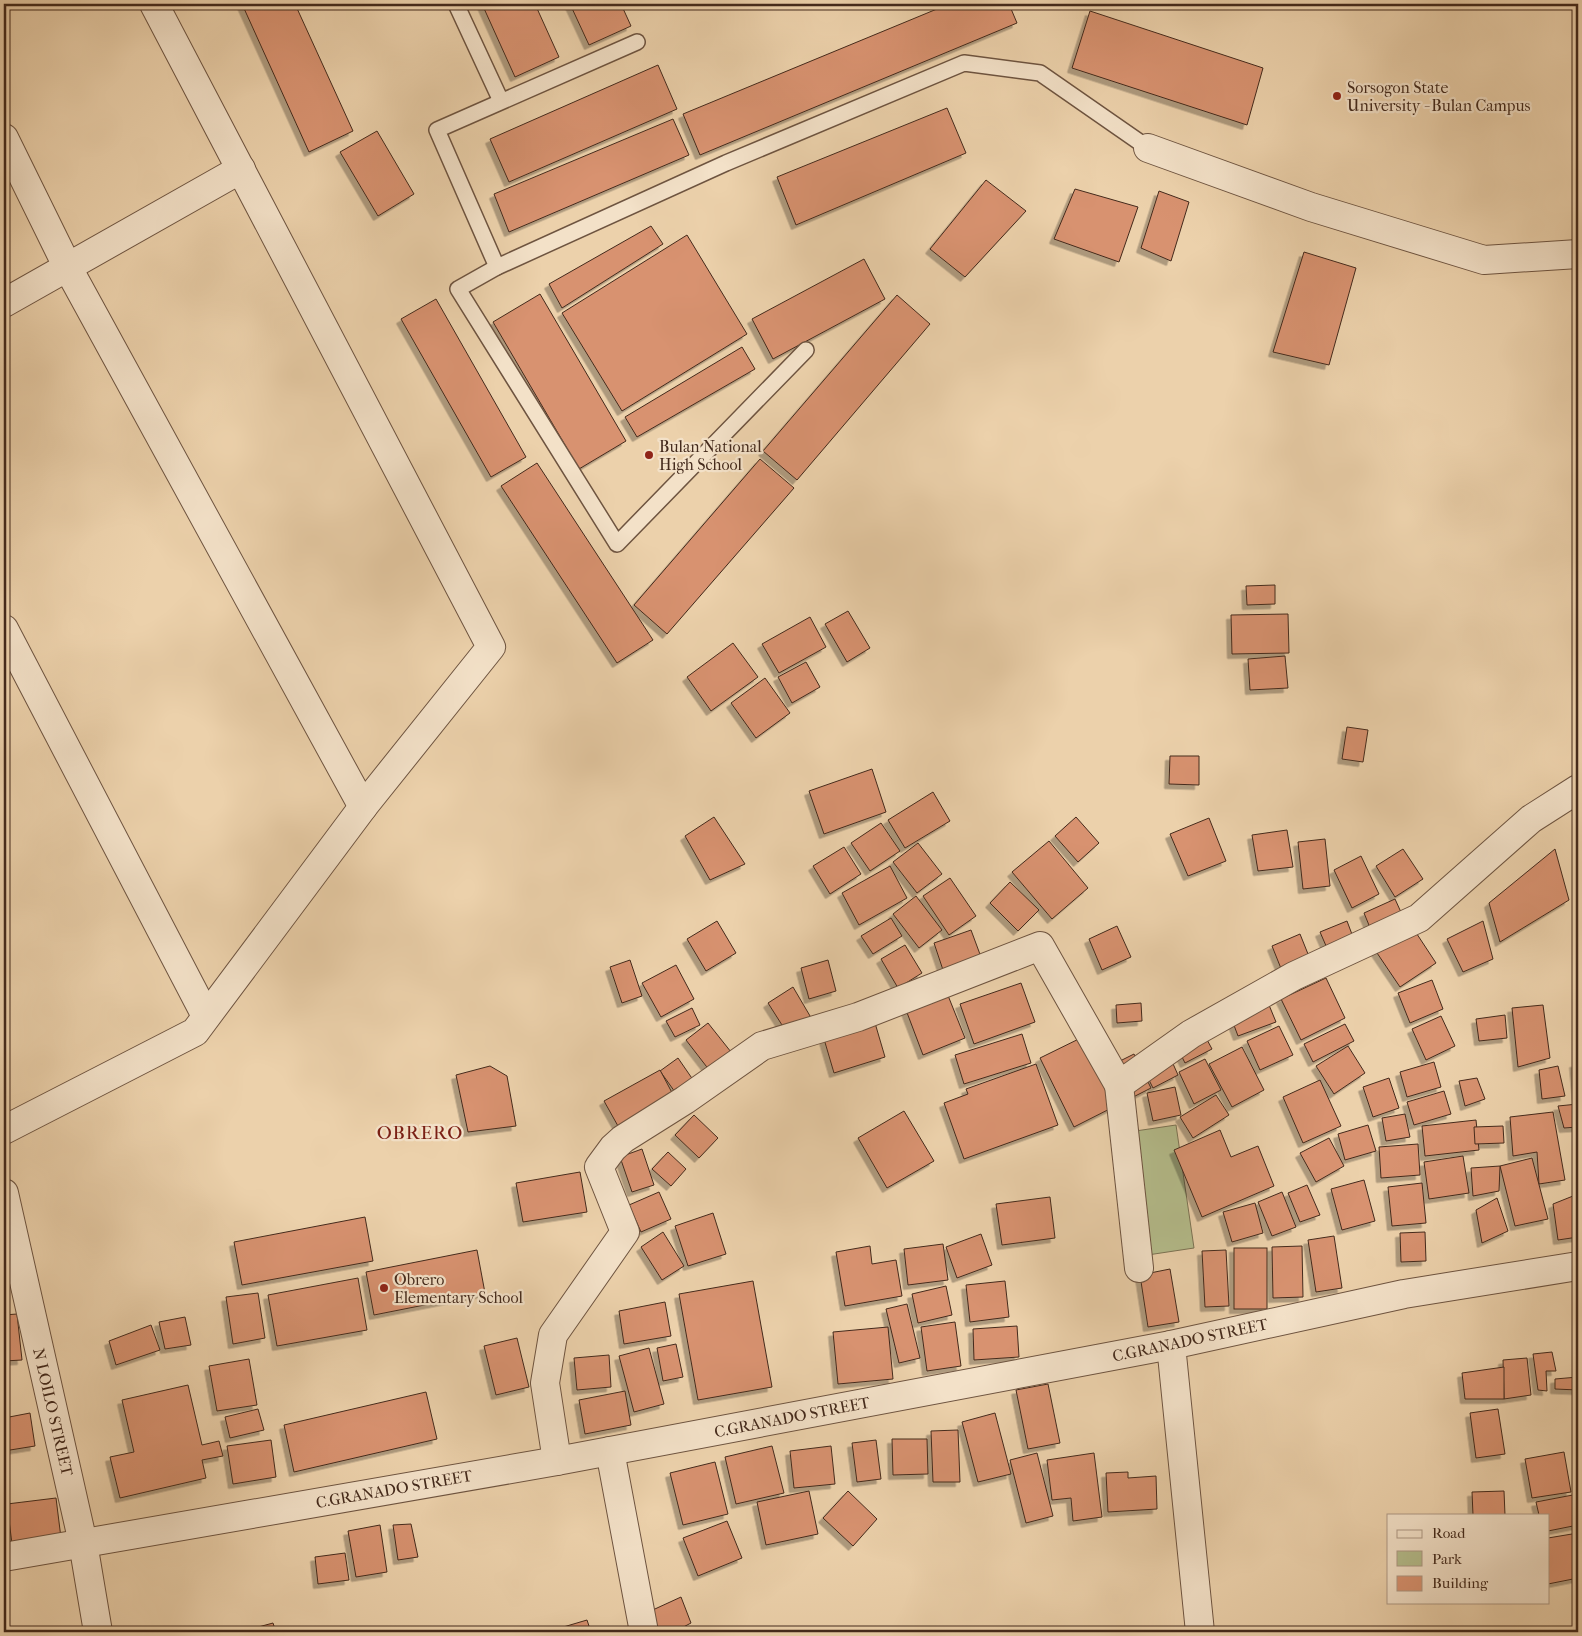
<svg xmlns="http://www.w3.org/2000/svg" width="1582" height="1636" viewBox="0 0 1582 1636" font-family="'IM FELL French Canon',serif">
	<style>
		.green { fill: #b4bc8b; stroke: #7c7354 }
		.building { fill: #d89270; stroke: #442a1c; filter: url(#shadow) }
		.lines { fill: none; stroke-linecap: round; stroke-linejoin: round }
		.service-casing { stroke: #6e5440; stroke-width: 18 }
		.minor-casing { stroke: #6e5440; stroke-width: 30 }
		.tertiary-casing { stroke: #6e5440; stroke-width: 30 }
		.service { stroke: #f3e1c8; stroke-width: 15 }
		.minor { stroke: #f3e1c8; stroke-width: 28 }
		.tertiary { stroke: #f3e1c8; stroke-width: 28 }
		.poi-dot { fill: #8f2418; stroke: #f3e1c8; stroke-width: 2 }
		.labels { text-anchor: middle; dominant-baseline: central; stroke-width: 4.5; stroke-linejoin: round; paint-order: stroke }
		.poi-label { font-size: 16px; fill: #442a1c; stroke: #f3e1c8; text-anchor: start }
		.street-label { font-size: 16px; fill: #442a1c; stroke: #f3e1c8 }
		.quarter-label { font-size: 19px; letter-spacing: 1px; fill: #7a1f14; stroke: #f3e1c8 }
	</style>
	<defs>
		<filter id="shadow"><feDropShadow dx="-4.5" dy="4.5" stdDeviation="0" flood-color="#0004"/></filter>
	</defs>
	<rect width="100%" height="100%" fill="#ecd1ab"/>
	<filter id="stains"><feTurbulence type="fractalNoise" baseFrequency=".004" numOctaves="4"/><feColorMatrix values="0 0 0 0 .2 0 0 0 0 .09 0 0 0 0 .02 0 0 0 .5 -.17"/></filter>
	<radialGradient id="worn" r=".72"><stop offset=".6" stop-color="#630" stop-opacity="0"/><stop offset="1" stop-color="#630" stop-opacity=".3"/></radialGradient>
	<path class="green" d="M1176,1125L1194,1248L1141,1256L1122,1133Z"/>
	<g class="building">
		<path d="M242,4H295L353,131L309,152Z"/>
		<path d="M482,4H535L559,57L515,77Z"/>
		<path d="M570,4H621L631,26L589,45Z"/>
		<path d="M949,4H1009L1017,23L700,155L683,114Z"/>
		<path d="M1090,11L1263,68L1247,125L1072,68Z"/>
		<path d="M658,65L677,109L509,182L490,139Z"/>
		<path d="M947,108L966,153L796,225L777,177Z"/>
		<path d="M673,119L689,155L509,232L494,194Z"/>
		<path d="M377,131L414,194L378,216L340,152Z"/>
		<path d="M986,180L1026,211L965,277L930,249Z"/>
		<path d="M1075,189L1138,207L1119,262L1054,239Z"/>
		<path d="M1159,191L1189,202L1171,261L1141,248Z"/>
		<path d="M651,226L663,244L562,308L549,284Z"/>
		<path d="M687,235L747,334L622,411L562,313Z"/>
		<path d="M1304,252L1356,268L1329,365L1273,352Z"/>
		<path d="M864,259L885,299L773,359L752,319Z"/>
		<path d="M540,294L626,441L579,469L493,322Z"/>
		<path d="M897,295L930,324L797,480L763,451Z"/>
		<path d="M436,299L526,457L491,477L401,319Z"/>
		<path d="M742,347L755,369L637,437L625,417Z"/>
		<path d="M760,459L794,488L667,634L634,605Z"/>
		<path d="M537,463L653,640L617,663L501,486Z"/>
		<path d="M1275,585V604L1247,605L1246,586Z"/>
		<path d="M848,611L870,648L847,662L825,624Z"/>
		<path d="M1288,614L1289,653L1232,654L1231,615Z"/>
		<path d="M810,617L826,647L779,673L762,644Z"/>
		<path d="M733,643L758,677L711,711L687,677Z"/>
		<path d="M1285,656L1288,688L1250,690L1248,659Z"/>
		<path d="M806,662L820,687L792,703L778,677Z"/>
		<path d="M765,678L790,713L756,738L731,703Z"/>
		<path d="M1347,727L1368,730L1363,762L1342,759Z"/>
		<path d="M1170,756H1199V785L1169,784Z"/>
		<path d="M872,769L886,812L824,834L809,791Z"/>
		<path d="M933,792L950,821L905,848L888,820Z"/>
		<path d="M714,817L745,864L710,880L685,836Z"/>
		<path d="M1076,817L1099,843L1078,862L1055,836Z"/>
		<path d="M1209,818L1226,861L1188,876L1170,834Z"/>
		<path d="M881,823L900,851L870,871L851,843Z"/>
		<path d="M1287,830L1293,867L1258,871L1252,835Z"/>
		<path d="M1325,839L1330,886L1303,889L1298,842Z"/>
		<path d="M1049,841L1088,888L1052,919L1012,872Z"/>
		<path d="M918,843L942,874L917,893L893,862Z"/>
		<path d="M844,847L861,874L830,894L813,866Z"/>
		<path d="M1403,849L1423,879L1395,897L1376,866Z"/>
		<path d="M1555,849L1569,900L1500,942L1489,903Z"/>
		<path d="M1361,856L1379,894L1352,908L1334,870Z"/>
		<path d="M890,866L907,898L859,925L842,893Z"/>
		<path d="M950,878L976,916L949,935L923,896Z"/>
		<path d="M1010,882L1039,910L1018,931L990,903Z"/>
		<path d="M916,896L942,930L919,948L893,914Z"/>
		<path d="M1395,899L1405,921L1373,935L1364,913Z"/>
		<path d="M891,918L902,936L873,954L861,936Z"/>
		<path d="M717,921L736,953L706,971L687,939Z"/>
		<path d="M1347,921L1356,945L1330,955L1320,932Z"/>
		<path d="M1483,921L1493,959L1463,972L1447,939Z"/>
		<path d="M1411,925L1436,963L1400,987L1375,950Z"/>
		<path d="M1117,926L1131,957L1102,970L1089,939Z"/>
		<path d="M971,930L981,957L943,970L934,943Z"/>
		<path d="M1300,934L1312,964L1284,976L1272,946Z"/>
		<path d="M905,945L922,973L898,988L881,959Z"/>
		<path d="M630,960L642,996L622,1003L610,967Z"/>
		<path d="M828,960L836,991L809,999L801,968Z"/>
		<path d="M676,965L694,999L661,1017L642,983Z"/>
		<path d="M1326,978L1345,1018L1301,1040L1281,999Z"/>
		<path d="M1432,980L1443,1009L1410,1023L1398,993Z"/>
		<path d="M1021,983L1035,1022L974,1044L960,1004Z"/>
		<path d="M793,987L813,1021L789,1036L768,1003Z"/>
		<path d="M947,993L965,1038L923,1055L906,1010Z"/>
		<path d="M1141,1003L1142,1021L1117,1023L1116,1005Z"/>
		<path d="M1269,1005L1276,1022L1238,1036L1232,1020Z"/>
		<path d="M1543,1005L1550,1058L1518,1067L1512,1008Z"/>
		<path d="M692,1008L700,1025L675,1037L666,1021Z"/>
		<path d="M1505,1015L1507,1038L1479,1041L1476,1019Z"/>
		<path d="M1441,1016L1455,1046L1426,1060L1412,1029Z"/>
		<path d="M1197,1021L1212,1049L1185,1063L1171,1035Z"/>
		<path d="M708,1023L735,1057L713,1075L686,1040Z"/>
		<path d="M875,1023L885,1057L834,1073L824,1039Z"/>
		<path d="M1345,1024L1354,1041L1313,1062L1304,1044Z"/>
		<path d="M1279,1026L1293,1055L1260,1070L1247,1041Z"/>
		<path d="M1093,1032L1110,1066L1134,1054L1151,1088L1074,1127L1040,1058Z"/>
		<path d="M1022,1034L1031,1063L964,1084L955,1055Z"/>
		<path d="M1348,1046L1365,1073L1334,1094L1316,1066Z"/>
		<path d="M1242,1047L1264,1090L1232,1107L1209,1064Z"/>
		<path d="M1170,1057L1178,1075L1153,1088L1144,1070Z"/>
		<path d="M678,1058L698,1087L680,1099L660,1071Z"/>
		<path d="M1205,1059L1221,1090L1194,1104L1179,1072Z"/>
		<path d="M1434,1062L1441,1087L1407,1097L1400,1072Z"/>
		<path d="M1574,1063H1578V1096H1577Z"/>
		<path d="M1036,1064L1058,1125L964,1159L944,1103L968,1094L966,1089Z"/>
		<path d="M490,1066L507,1076L516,1126L468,1132L456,1075Z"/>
		<path d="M1558,1066L1565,1096L1542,1099L1539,1070Z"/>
		<path d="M660,1070L678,1104L623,1135L604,1101Z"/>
		<path d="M1389,1078L1399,1108L1373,1117L1363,1087Z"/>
		<path d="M1477,1078L1485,1099L1465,1106L1459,1081Z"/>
		<path d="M1320,1080L1341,1126L1303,1143L1283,1097Z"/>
		<path d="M1175,1087L1181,1115L1153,1121L1147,1093Z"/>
		<path d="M1444,1091L1451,1114L1414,1125L1407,1102Z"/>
		<path d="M1216,1095L1229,1115L1193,1138L1180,1117Z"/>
		<path d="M1578,1104V1127L1564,1128L1558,1106Z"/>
		<path d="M904,1111L934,1161L887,1188L858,1138Z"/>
		<path d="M1553,1112L1565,1180L1539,1184L1537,1152L1513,1156L1510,1117Z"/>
		<path d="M1405,1114L1410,1137L1386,1141L1382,1118Z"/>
		<path d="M694,1115L718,1138L699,1158L675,1135Z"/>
		<path d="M1476,1120L1479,1150L1425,1156L1422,1126Z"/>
		<path d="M1368,1125L1376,1151L1345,1160L1338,1134Z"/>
		<path d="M1503,1126L1504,1143L1475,1144L1474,1127Z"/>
		<path d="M1220,1130L1231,1157L1258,1146L1274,1186L1202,1217L1174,1150Z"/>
		<path d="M1329,1138L1344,1166L1316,1182L1300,1153Z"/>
		<path d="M1418,1144L1420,1175L1381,1178L1379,1147Z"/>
		<path d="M642,1149L654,1185L632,1192L620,1157Z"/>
		<path d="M668,1152L686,1169L671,1186L652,1169Z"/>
		<path d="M1463,1156L1469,1193L1429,1199L1424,1162Z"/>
		<path d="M1532,1158L1548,1219L1515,1226L1500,1166Z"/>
		<path d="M1500,1166L1499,1191L1473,1196L1471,1168Z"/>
		<path d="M580,1172L587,1212L523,1222L516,1183Z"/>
		<path d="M1364,1180L1375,1221L1342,1230L1331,1189Z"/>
		<path d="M1422,1183L1426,1223L1392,1226L1388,1187Z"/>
		<path d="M1307,1185L1320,1215L1300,1222L1288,1193Z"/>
		<path d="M659,1192L671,1219L641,1232L629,1205Z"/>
		<path d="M1282,1192L1296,1227L1272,1236L1258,1202Z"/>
		<path d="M1573,1196L1578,1214V1237L1558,1240L1553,1204Z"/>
		<path d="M1050,1197L1055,1238L1002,1245L996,1204Z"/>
		<path d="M1497,1198L1508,1231L1482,1243L1476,1210Z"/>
		<path d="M1255,1203L1263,1233L1232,1242L1223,1212Z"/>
		<path d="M713,1213L726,1254L688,1266L675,1226Z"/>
		<path d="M365,1217L373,1261L242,1285L234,1242Z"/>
		<path d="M663,1232L684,1266L662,1280L641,1247Z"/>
		<path d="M1425,1232L1426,1261L1401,1262L1400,1233Z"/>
		<path d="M981,1234L992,1265L957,1278L946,1247Z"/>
		<path d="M1334,1236L1342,1288L1316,1292L1308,1240Z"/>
		<path d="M943,1244L948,1280L908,1285L904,1249Z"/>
		<path d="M870,1246L872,1264L896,1260L902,1296L845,1306L836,1252Z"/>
		<path d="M1302,1246L1303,1297L1273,1298L1272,1247Z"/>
		<rect x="1234" y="1248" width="33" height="61"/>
		<path d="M477,1250L485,1293L374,1315L366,1272Z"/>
		<path d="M1226,1250L1229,1306L1205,1307L1202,1251Z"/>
		<path d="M1170,1269L1179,1322L1148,1327L1140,1275Z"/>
		<path d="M358,1278L367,1330L277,1346L268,1295Z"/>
		<path d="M753,1281L772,1387L698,1400L679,1294Z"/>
		<path d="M1005,1281L1009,1317L970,1322L966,1285Z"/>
		<path d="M946,1286L952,1315L918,1323L912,1294Z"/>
		<path d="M258,1293L265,1338L233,1344L226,1297Z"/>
		<path d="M665,1302L671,1336L624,1344L619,1311Z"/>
		<path d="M907,1304L920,1358L899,1363L886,1309Z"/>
		<path d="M17,1314L22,1360L4,1361V1315Z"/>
		<path d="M185,1317L191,1345L165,1349L159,1322Z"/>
		<path d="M955,1322L961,1366L927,1371L921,1327Z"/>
		<path d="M151,1325L160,1350L116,1365L109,1341Z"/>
		<path d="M1017,1326L1019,1357L974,1360L973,1329Z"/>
		<path d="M888,1327L893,1379L838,1384L833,1332Z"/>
		<path d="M517,1338L529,1387L496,1395L484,1346Z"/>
		<path d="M676,1344L683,1377L663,1381L657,1348Z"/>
		<path d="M649,1348L664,1404L634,1412L619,1356Z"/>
		<path d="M1552,1352L1556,1371H1546L1547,1391L1538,1390L1533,1354Z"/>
		<path d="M609,1355L611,1387L577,1390L574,1358Z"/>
		<path d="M1527,1358L1531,1395L1504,1399L1503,1360Z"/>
		<path d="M249,1359L257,1405L217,1411L209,1366Z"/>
		<path d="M1504,1367V1399H1465L1462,1373Z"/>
		<path d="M4,1371L8,1413H4Z"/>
		<path d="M1578,1377V1390L1555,1389V1379Z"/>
		<path d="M1048,1384L1060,1443L1028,1449L1016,1390Z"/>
		<path d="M188,1385L202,1445L219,1441L223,1456L202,1460L206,1478L120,1498L110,1457L134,1452L122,1400Z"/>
		<path d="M625,1391L631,1425L585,1434L579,1400Z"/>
		<path d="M426,1392L437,1439L294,1472L284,1425Z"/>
		<path d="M258,1409L264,1430L230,1438L225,1417Z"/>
		<path d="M1498,1409L1505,1454L1476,1458L1470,1413Z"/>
		<path d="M30,1413L35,1446L4,1451V1418Z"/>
		<path d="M995,1413L1011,1474L978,1482L962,1422Z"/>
		<path d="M958,1430L960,1482H933L931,1431Z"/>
		<path d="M892,1439H927L928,1474L893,1475Z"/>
		<path d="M271,1440L276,1477L233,1484L227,1446Z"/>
		<path d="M876,1440L881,1479L857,1482L852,1443Z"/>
		<path d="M772,1446L784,1493L736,1504L725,1457Z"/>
		<path d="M831,1446L835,1484L794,1488L790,1451Z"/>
		<path d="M1564,1452L1571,1492L1532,1498L1525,1459Z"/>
		<path d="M1037,1453L1053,1516L1026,1523L1010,1460Z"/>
		<path d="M1094,1453L1102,1517L1073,1521L1071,1498L1052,1500L1047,1460Z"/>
		<path d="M715,1462L728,1514L683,1525L670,1473Z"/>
		<path d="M1128,1472V1478L1156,1476L1157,1509L1108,1512L1106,1473Z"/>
		<path d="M809,1491L818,1534L766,1545L757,1502Z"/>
		<path d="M848,1491L877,1519L853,1546L823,1518Z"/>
		<path d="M1504,1491L1505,1515H1473L1472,1492Z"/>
		<path d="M1578,1494V1525L1548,1531V1515H1539L1536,1502Z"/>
		<path d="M56,1498L61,1538L12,1544L7,1504Z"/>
		<path d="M727,1521L742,1558L698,1576L683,1538Z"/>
		<path d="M411,1524L418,1557L398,1560L393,1525Z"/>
		<path d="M380,1525L387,1572L356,1577L348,1531Z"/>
		<path d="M1578,1533V1578L1548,1584V1538Z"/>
		<path d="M345,1553L349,1580L318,1584L315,1557Z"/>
		<path d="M681,1597L691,1623L674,1632H652L644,1614Z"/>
		<path d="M587,1620L591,1632H561L560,1628Z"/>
		<path d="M273,1623L276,1632H252L251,1629Z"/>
	</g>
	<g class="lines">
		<g class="service-casing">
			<g id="service">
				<path d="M456,4L501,101"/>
				<path d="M497,267L437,130L637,42"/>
				<path d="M806,350L617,544L458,289L497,267L726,163L964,63L1040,73L1148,148"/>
			</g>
		</g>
		<g class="minor-casing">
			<g id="minor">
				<path d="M4,138L68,268L363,807"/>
				<path d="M1148,148L1311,207L1484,260L1578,254"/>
				<path d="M4,303L241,169"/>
				<path d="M4,629L206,1016"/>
				<path d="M1119,1085L1139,1268"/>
				<path d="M4,1130L195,1032L363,807L491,647L154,4"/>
				<path d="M4,1193L83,1543L98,1632"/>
				<path d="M610,1451L644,1632"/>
				<path d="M557,1461L545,1383L553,1335L625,1232L599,1167L613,1148L623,1139L685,1100L762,1046L858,1017L1040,946L1119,1085L1191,1034L1294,976L1419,918L1531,819L1578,789"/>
				<path d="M4,1557L557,1461L1171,1345"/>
			</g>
		</g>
		<g class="tertiary-casing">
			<path id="tertiary" d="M1200,1632L1171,1345L1404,1294L1578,1266"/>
		</g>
		<use href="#service" class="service"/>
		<use href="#minor" class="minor"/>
		<use href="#tertiary" class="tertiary"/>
	</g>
	<g class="poi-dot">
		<circle cx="1337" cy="96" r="5"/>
		<circle cx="649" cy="455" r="5"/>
		<circle cx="384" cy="1288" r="5"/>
	</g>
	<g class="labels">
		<g class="poi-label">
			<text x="1347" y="87">Sorsogon State<tspan x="1347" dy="18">University - Bulan Campus</tspan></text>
			<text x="659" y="446">Bulan National<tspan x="659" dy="18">High School</tspan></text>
			<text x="394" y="1279">Obrero<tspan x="394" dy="18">Elementary School</tspan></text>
		</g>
		<g class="street-label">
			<text transform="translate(1190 1340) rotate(-12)">C.GRANADO STREET</text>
			<text transform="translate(53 1412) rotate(77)">N LOILO STREET</text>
			<text transform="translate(792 1417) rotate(-11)">C.GRANADO STREET</text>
			<text transform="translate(394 1489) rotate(-10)">C.GRANADO STREET</text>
		</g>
		<g class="quarter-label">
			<text x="420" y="1133">OBRERO</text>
		</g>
	</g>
	<rect width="1582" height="1636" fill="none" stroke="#ecd1ab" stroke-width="20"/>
	<rect x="5" y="5" width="1572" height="1626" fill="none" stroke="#442a1c" stroke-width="2.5"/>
	<rect x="10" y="10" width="1562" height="1616" fill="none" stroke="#442a1c"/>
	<rect x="1387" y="1514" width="162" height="90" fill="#f3e1c8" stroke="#ad9883"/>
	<rect x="1397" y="1530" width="25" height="8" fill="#f3e1c8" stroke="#ad9883"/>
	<text x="1432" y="1538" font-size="15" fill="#442a1c">Road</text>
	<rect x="1397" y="1551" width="25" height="15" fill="#b4bc8b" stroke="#ad9883"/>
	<text x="1432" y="1564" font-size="15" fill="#442a1c">Park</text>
	<rect x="1397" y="1576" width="25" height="15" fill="#d89270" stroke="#ad9883"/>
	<text x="1432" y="1588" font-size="15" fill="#442a1c">Building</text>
	<rect width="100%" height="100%" filter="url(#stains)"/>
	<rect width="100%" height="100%" fill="url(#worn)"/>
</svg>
